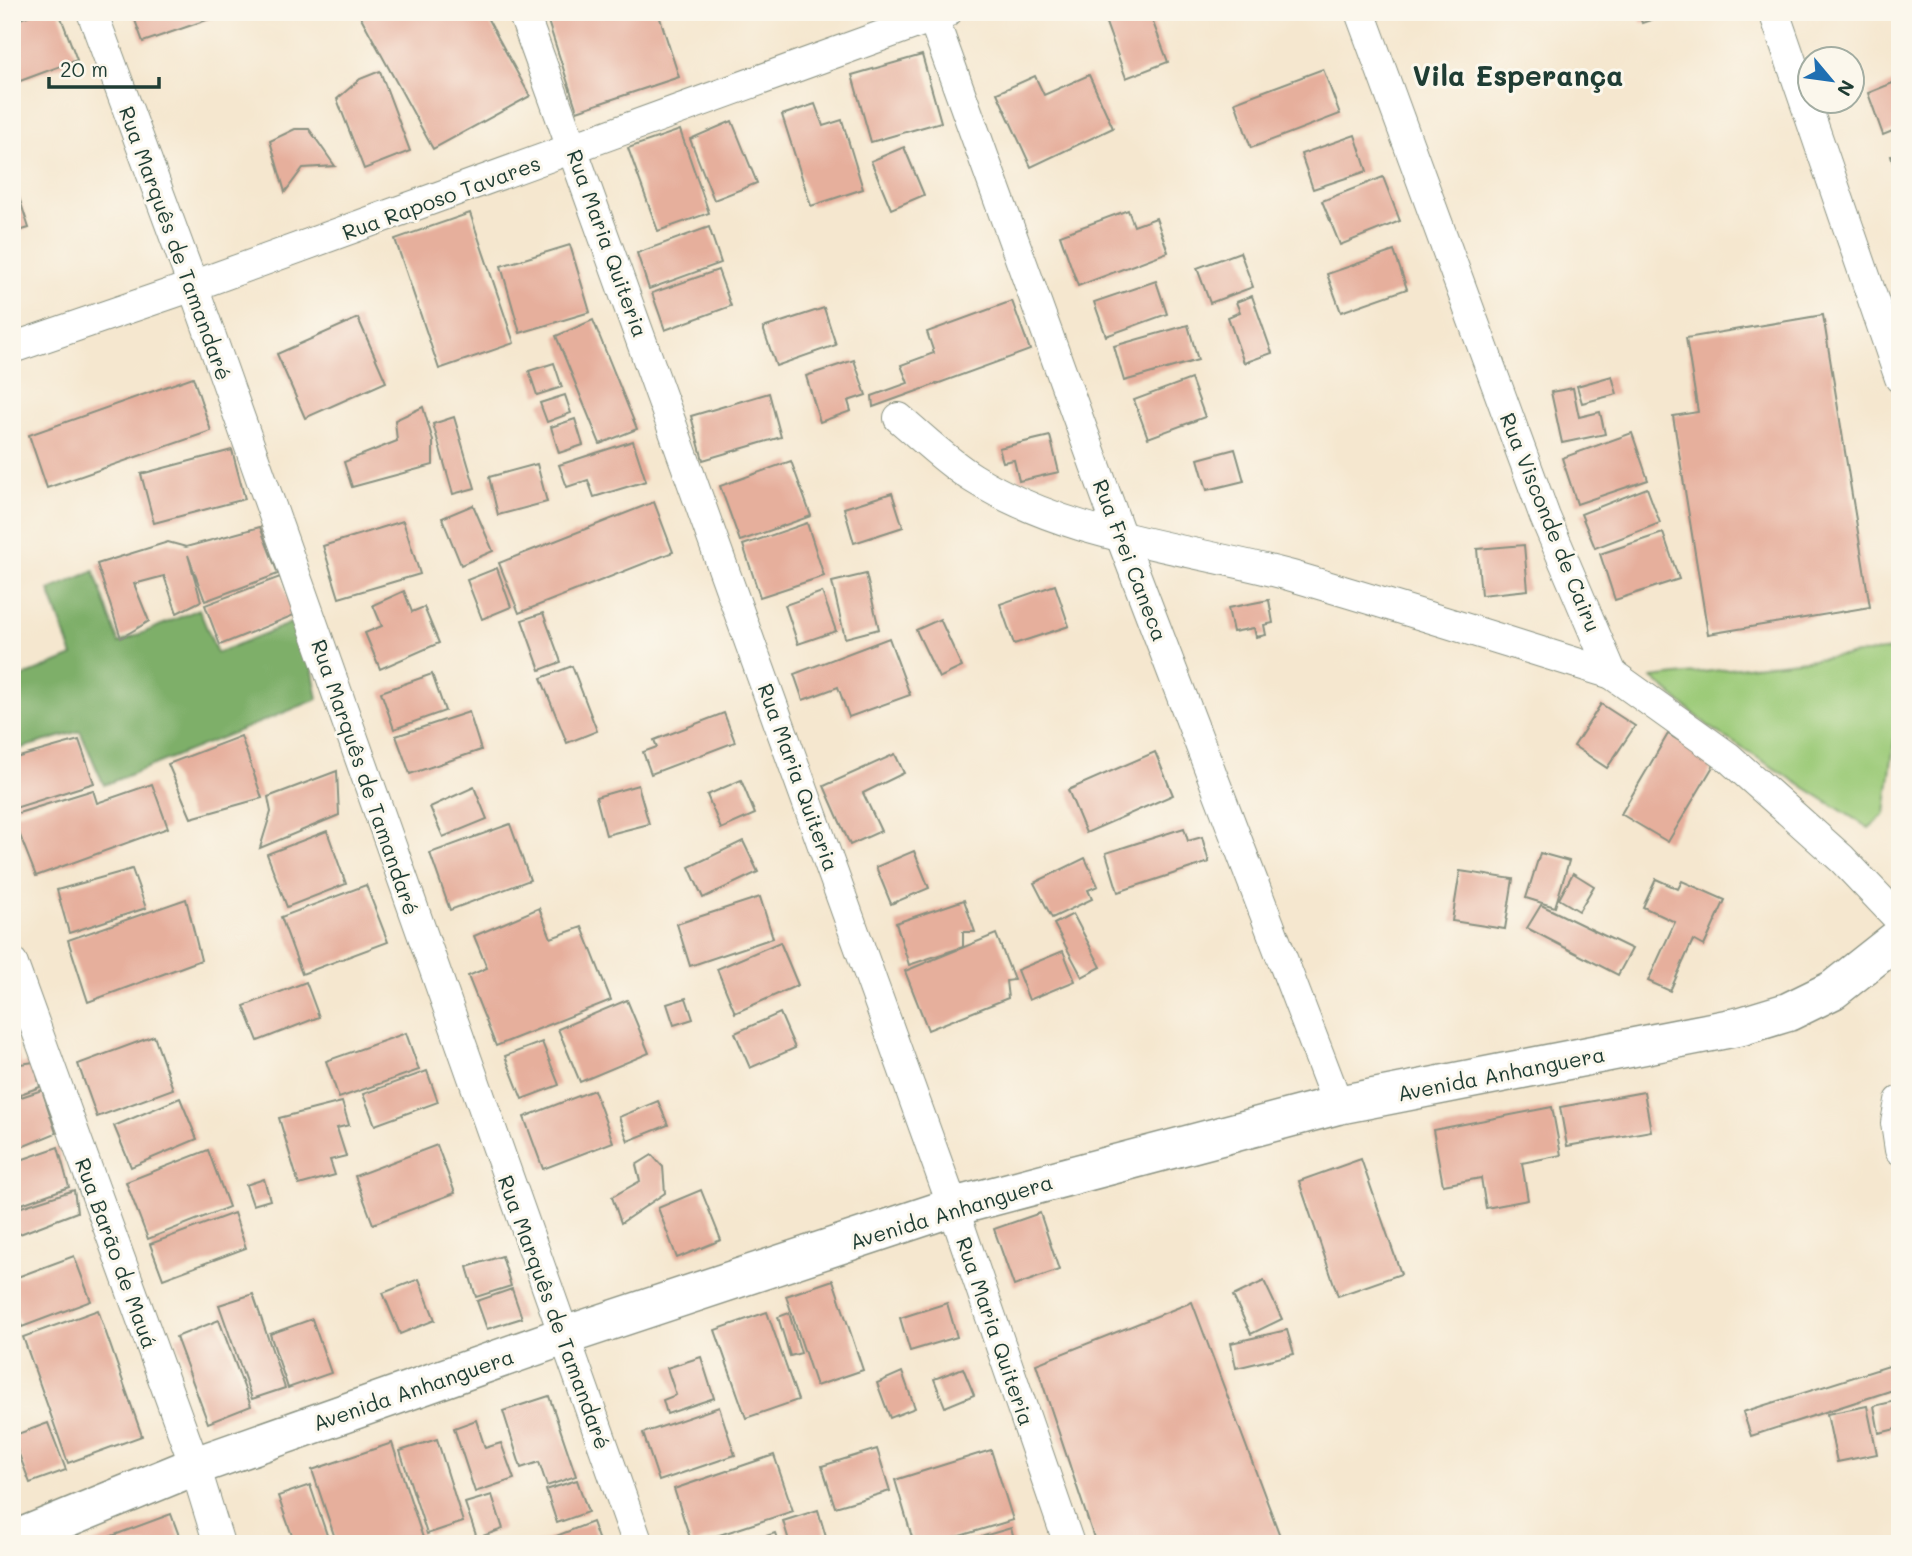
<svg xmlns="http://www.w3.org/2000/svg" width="1912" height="1556" viewBox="0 0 1912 1556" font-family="Mali,sans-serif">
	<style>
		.green { fill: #9dcb79; stroke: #5e8456; stroke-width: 2 }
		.forest { fill: #7eaf69; stroke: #4e764e; stroke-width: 2 }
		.building { fill: #e6af9c }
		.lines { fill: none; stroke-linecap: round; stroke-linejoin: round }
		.street-casing { stroke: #8a9282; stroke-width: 32 }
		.secondary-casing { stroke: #8a9282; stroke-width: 41 }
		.street { stroke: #fff; stroke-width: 30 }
		.secondary { stroke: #fff; stroke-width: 38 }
		.labels { text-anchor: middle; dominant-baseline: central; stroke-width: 6; stroke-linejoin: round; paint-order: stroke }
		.street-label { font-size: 21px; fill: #1f3d34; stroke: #fbf7ec }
		.district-label { font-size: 28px; font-weight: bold; fill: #1f3d34; stroke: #fbf7ec }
	</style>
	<rect width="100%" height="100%" fill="#fbf7ec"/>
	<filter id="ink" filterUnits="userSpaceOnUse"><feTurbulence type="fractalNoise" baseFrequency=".0143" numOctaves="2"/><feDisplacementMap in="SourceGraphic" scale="14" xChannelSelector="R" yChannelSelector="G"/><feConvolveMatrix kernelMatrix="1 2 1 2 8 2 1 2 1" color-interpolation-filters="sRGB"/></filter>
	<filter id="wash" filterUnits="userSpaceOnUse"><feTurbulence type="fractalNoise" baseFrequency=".00686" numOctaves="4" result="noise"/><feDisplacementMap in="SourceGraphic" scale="28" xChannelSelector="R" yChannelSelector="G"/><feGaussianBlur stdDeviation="1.57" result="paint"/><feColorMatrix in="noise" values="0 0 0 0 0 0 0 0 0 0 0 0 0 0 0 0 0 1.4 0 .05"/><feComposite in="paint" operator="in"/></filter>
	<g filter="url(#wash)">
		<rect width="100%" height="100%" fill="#f5e7cf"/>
		<path class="green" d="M1900,649V695L1885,814L1869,828L1712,729L1652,678Z"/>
		<path class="forest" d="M94,571L119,643L199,609L217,653L298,620L308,645L318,699L104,785L80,731L12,751V681L73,656L49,590Z"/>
		<g id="blocks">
			<g class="building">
				<path d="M38,12H59L77,60L12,84V22Z"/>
				<path d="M132,12H227V13L143,42Z"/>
				<path d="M358,12H484L530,96L433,149Z"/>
				<path d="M545,12H658L679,77L577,111Z"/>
				<path d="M1102,12H1149L1168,62L1126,78Z"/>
				<path d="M1638,12H1671V13L1642,23Z"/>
				<path d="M922,55L941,122L871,142L852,75Z"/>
				<path d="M1323,69L1340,114L1251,148L1235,102Z"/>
				<path d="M380,71L410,151L364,169L337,99L360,79Z"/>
				<path d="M1089,75L1113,128L1031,167L997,93L1035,76L1044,95Z"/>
				<path d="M1900,80V128L1883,135L1868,93Z"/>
				<path d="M815,104L823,126L842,120L863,189L811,206L782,115Z"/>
				<path d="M732,121L757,183L714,200L690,139Z"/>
				<path d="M295,129H309L335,166L303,168L285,192L270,141Z"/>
				<path d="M680,130L709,213L658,231L628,148Z"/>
				<path d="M1355,135L1367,171L1313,189L1301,154Z"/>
				<path d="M904,147L924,195L891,209L871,161Z"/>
				<path d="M1900,154V184H1899L1891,156Z"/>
				<path d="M12,176L29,228L12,233Z"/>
				<path d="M1383,177L1400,221L1340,245L1322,201Z"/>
				<path d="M1128,210L1134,226L1156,218L1168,252L1078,286L1060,235Z"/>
				<path d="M470,213L514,343L439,369L395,239Z"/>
				<path d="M709,227L721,263L649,289L637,253Z"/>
				<path d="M570,245L590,312L520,333L501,266Z"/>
				<path d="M1394,251L1407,289L1341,312L1327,274Z"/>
				<path d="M1240,252L1253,287L1210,303L1197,268Z"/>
				<path d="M718,270L731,306L665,330L652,293Z"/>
				<path d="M1156,281L1167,314L1106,336L1094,302Z"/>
				<path d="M1252,296L1272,353L1244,363L1228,317L1240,312L1236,302Z"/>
				<path d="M1012,301L1030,350L873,407L872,396L908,383L901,365L934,353L927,332Z"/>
				<path d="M824,308L836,345L776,366L763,328Z"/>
				<path d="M1823,315L1870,607L1708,634L1673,416L1698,412L1686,338Z"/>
				<path d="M358,318L386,382L305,418L277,354Z"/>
				<path d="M593,320L637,429L600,444L556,336Z"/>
				<path d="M1188,325L1198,360L1124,381L1114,346Z"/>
				<path d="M854,360L866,395L848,401L851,411L820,422L806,376Z"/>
				<path d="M554,363L562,387L537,395L529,371Z"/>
				<path d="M1612,376L1617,394L1582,403L1577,386Z"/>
				<path d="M193,377L211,431L47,488L29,435Z"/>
				<path d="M1191,379L1205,417L1148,438L1134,400Z"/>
				<path d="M1573,388L1579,417L1600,412L1605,434L1562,443L1551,392Z"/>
				<path d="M769,393L781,437L703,460L691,416Z"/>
				<path d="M565,395L571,413L547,422L540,403Z"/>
				<path d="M423,407L433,441V465L352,487L344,462L397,441L395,420Z"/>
				<path d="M454,417L475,488L453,494L433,424Z"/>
				<path d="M575,419L583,445L559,453L551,427Z"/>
				<path d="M1632,433L1648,480L1577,504L1562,458Z"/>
				<path d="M1050,436L1059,472L1019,481L1014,460L1003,462L999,448Z"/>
				<path d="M633,441L646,481L594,497L588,480L567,487L559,465Z"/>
				<path d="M1235,449L1244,481L1207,490L1198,459Z"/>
				<path d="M232,450L245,499L154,523L141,474Z"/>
				<path d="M791,461L811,516L740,541L720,486Z"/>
				<path d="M537,464L547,502L498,515L489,477Z"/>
				<path d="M1647,488L1660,523L1595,548L1581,514Z"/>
				<path d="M892,493L903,527L854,543L844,508Z"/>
				<path d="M654,502L673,552L519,613L499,563Z"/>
				<path d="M473,505L493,551L461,565L442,518Z"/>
				<path d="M403,521L420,574L339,598L323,546Z"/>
				<path d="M807,523L824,576L760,597L743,545Z"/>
				<path d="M260,527L278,574L205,601L188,555L201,601L177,613L164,576L134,584L149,621L121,638L97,564L168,542L186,547Z"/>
				<path d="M1663,533L1679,579L1615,600L1600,554Z"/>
				<path d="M1524,545L1528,590L1481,595L1477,549Z"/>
				<path d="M497,568L511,607L482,619L467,580Z"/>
				<path d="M866,574L879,629L845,638L832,582Z"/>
				<path d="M280,577L294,615L220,645L205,605Z"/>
				<path d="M1055,585L1069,626L1014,644L1000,604Z"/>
				<path d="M404,591L412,612L424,607L439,643L380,669L365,633L382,626L373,605Z"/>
				<path d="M822,592L836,631L798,644L785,605Z"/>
				<path d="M1269,600L1273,623L1264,625L1266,635L1256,637L1254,628L1233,632L1228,608Z"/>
				<path d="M543,613L561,662L540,670L522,620Z"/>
				<path d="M940,619L962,667L939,678L916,630Z"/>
				<path d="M889,638L910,695L849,717L838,687L803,700L794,674Z"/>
				<path d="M572,666L597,731L567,743L541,678Z"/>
				<path d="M432,674L445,711L394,729L381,692Z"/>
				<path d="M1601,704L1635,726L1607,768L1574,746Z"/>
				<path d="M469,712L481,750L410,774L396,736Z"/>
				<path d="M724,713L735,742L651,774L643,752L657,747L654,740Z"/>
				<path d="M1668,734L1715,763L1668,842L1621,814Z"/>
				<path d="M241,736L262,798L191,818L168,764Z"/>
				<path d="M79,740L94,783L12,809V759Z"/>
				<path d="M1155,752L1173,795L1086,833L1068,790Z"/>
				<path d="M895,754L904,773L863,793L881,831L850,845L824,786Z"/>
				<path d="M337,771L339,815L260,848L271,812L268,797Z"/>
				<path d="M741,780L755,814L721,829L707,795Z"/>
				<path d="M152,784L168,828L36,876L12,815L93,790L97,803Z"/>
				<path d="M638,785L649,824L606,835L596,797Z"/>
				<path d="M474,787L487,819L443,837L430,807Z"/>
				<path d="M510,824L530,880L450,910L430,853Z"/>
				<path d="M1184,828L1188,841L1202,837L1209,862L1118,892L1106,853Z"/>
				<path d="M327,831L346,884L287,907L267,854Z"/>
				<path d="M743,841L758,872L703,898L689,867Z"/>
				<path d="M914,851L929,888L891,904L876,867Z"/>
				<path d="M1540,853L1569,861L1555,907L1526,898Z"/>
				<path d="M1085,858L1098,886L1088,890L1092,899L1052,918L1034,883Z"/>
				<path d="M132,869L146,908L69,933L57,890Z"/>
				<path d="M1460,871L1513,879L1505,929L1452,921Z"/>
				<path d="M1573,873L1594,886L1579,911L1559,899Z"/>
				<path d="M1656,879L1678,889L1682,881L1725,900L1704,946L1693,940L1670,991L1648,981L1675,922L1643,907Z"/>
				<path d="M366,885L388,942L302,974L281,917Z"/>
				<path d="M760,897L773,938L690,966L677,924Z"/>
				<path d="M186,899L201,960L88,1002L68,940Z"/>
				<path d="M964,900L975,932H963V947L909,965L896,923Z"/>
				<path d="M1541,905L1632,949L1618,975L1527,928Z"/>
				<path d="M539,908L551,938L582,927L611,1000L496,1046L468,976L487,968L474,936Z"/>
				<path d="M1073,914L1101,967L1082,977L1054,924Z"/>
				<path d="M996,934L1014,980L1006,981L1008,998L928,1030L905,971Z"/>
				<path d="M780,942L798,985L735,1013L717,969Z"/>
				<path d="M1063,951L1075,981L1029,1000L1017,970Z"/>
				<path d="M306,982L319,1017L258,1041L244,1006Z"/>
				<path d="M686,998L693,1019L674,1025L667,1004Z"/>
				<path d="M627,1000L649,1053L580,1082L558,1029Z"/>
				<path d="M780,1013L795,1048L750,1068L735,1033Z"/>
				<path d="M406,1033L419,1070L339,1098L326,1061Z"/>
				<path d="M154,1036L173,1089L97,1117L78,1064Z"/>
				<path d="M12,1037L21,1064L34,1062L40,1087L12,1097Z"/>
				<path d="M542,1042L559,1085L522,1099L505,1056Z"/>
				<path d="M427,1071L438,1102L375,1125L363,1094Z"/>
				<path d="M42,1090L56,1133L12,1151V1100Z"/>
				<path d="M594,1090L613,1142L543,1169L524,1117Z"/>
				<path d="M1644,1092L1651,1131L1567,1146L1560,1107Z"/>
				<path d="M180,1098L197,1139L131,1167L114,1126Z"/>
				<path d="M658,1101L668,1125L628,1141L619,1117Z"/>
				<path d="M342,1102L349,1125L337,1128L346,1156L330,1160L335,1175L299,1185L279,1118Z"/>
				<path d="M1552,1107L1561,1155L1522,1163L1528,1200L1486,1208L1481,1178L1443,1185L1433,1130Z"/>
				<path d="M437,1145L455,1193L373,1224L355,1176Z"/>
				<path d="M58,1147L69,1187L16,1206L12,1193V1163Z"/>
				<path d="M208,1150L229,1207L148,1239L126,1182Z"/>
				<path d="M652,1155L663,1167L665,1193L621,1223L612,1197L640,1181L636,1165Z"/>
				<path d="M1361,1159L1401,1274L1338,1296L1299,1181Z"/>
				<path d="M264,1179L270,1200L253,1205L246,1185Z"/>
				<path d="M74,1190L77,1212L12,1237V1210Z"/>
				<path d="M701,1190L721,1240L677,1258L658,1208Z"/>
				<path d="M234,1213L246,1248L163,1279L150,1244Z"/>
				<path d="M1040,1213L1059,1270L1014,1286L994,1229Z"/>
				<path d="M74,1256L91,1301L22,1327L12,1303V1279Z"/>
				<path d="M502,1256L511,1286L476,1297L467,1267Z"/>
				<path d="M419,1279L435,1320L400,1334L383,1293Z"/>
				<path d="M833,1280L863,1370L816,1386L786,1296Z"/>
				<path d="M1264,1281L1282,1319L1251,1334L1233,1296Z"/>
				<path d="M512,1289L522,1318L487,1329L477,1301Z"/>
				<path d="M253,1294L285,1388L252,1399L219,1305Z"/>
				<path d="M1192,1302L1283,1544H1096L1036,1364Z"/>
				<path d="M947,1303L957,1337L910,1351L900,1318Z"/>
				<path d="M98,1310L142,1436L68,1463L23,1337Z"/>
				<path d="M767,1312L798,1400L746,1418L715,1330Z"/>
				<path d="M789,1313L801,1353L790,1356L778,1317Z"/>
				<path d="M312,1319L331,1373L288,1388L270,1334Z"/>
				<path d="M219,1320L251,1406L208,1423L176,1337Z"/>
				<path d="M1287,1330L1294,1354L1236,1368L1231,1343Z"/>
				<path d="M701,1357L714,1398L667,1414L663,1400L676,1395L667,1368Z"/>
				<path d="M1892,1365L1899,1388L1751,1436L1743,1412Z"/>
				<path d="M963,1368L974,1395L945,1407L934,1379Z"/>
				<path d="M902,1372L915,1408L890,1418L877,1383Z"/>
				<path d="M549,1396L576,1476L547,1486L539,1462L521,1468L503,1411Z"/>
				<path d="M1896,1401L1900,1428L1879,1433L1874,1406Z"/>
				<path d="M1867,1406L1877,1454L1837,1462L1827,1414Z"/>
				<path d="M719,1407L735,1455L659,1481L643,1433Z"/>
				<path d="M476,1420L485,1448L501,1443L514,1479L475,1492L454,1428Z"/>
				<path d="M48,1423L66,1470L30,1483L12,1436Z"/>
				<path d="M437,1439L463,1522L427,1534L400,1451Z"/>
				<path d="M392,1443L425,1544H337L312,1470Z"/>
				<path d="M877,1449L890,1491L835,1507L822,1466Z"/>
				<path d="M991,1450L1013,1520L933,1544H914L895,1480Z"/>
				<path d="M774,1455L793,1511L692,1544L674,1489Z"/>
				<path d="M577,1480L588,1512L557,1523L546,1490Z"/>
				<path d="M310,1485L330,1544H295L278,1496Z"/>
				<path d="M492,1495L503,1529L477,1538L465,1503Z"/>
				<path d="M818,1510L828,1544H790L783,1521Z"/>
				<path d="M171,1514L182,1544H93V1543Z"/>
				<path d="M592,1522L600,1544H536Z"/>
				<path d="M1011,1528L1015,1544H960V1543Z"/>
				<path d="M775,1533L779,1544H745V1543Z"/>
			</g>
		</g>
	</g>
	<g filter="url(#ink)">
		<use href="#blocks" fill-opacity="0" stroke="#8a9282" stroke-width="2"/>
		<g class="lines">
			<g class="street-casing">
				<g id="street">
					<path d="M92,12L193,286L638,1544"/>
					<path d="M523,12L953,1207L1069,1544"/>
					<path d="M931,12L1121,537L1338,1105"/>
					<path d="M1360,12L1545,517L1612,674L1728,757L1842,859L1900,920"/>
					<path d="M1774,12L1900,378"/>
					<path d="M12,348L193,286L947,12"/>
					<path d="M899,418C924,439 946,461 973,478C1069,538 1186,547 1292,576C1399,607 1505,641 1612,674"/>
					<path d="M12,962L195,1466L219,1544"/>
					<path d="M1900,1101L1896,1123L1900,1150"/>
				</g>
			</g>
			<g class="secondary-casing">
				<path id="secondary" d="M12,1541L195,1466L564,1336L953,1207L1338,1105L1742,1026L1788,1012L1833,990L1900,937"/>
			</g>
			<use href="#street" class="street"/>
			<use href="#secondary" class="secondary"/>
		</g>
	</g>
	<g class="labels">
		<g class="street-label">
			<text transform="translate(441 197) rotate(-20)">Rua Raposo Tavares</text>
			<text transform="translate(176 243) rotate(70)">Rua Marquês de Tamandaré</text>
			<text transform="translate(608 243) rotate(70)">Rua Maria Quiteria</text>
			<text transform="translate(1551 522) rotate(68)">Rua Visconde de Cairu</text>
			<text transform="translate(1131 560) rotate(69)">Rua Frei Caneca</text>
			<text transform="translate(366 777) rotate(71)">Rua Marquês de Tamandaré</text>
			<text transform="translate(799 777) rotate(70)">Rua Maria Quiteria</text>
			<text transform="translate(1501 1073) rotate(-11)">Avenida Anhanguera</text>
			<text transform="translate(951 1211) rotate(-17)">Avenida Anhanguera</text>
			<text transform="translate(117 1253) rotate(70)">Rua Barão de Mauá</text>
			<text transform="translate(555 1312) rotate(70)">Rua Marquês de Tamandaré</text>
			<text transform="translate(996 1331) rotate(71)">Rua Maria Quiteria</text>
			<text transform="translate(413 1389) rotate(-19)">Avenida Anhanguera</text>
		</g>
		<g class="district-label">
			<text x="1518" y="75">Vila Esperança</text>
		</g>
	</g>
	<rect width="1912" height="1556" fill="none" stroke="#fbf7ec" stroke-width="42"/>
	<g transform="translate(1831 80) rotate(119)"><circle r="33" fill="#fbf7ec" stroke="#a3ada2" stroke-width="2"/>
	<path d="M0-5L12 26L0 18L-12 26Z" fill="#1f6fb2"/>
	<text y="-10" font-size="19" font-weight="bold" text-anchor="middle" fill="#1f3d34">N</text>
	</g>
	<path d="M49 77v10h110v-10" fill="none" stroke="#1f3d34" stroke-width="3.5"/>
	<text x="60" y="77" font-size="21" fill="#1f3d34" stroke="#fbf7ec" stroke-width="5" paint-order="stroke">20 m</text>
</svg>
